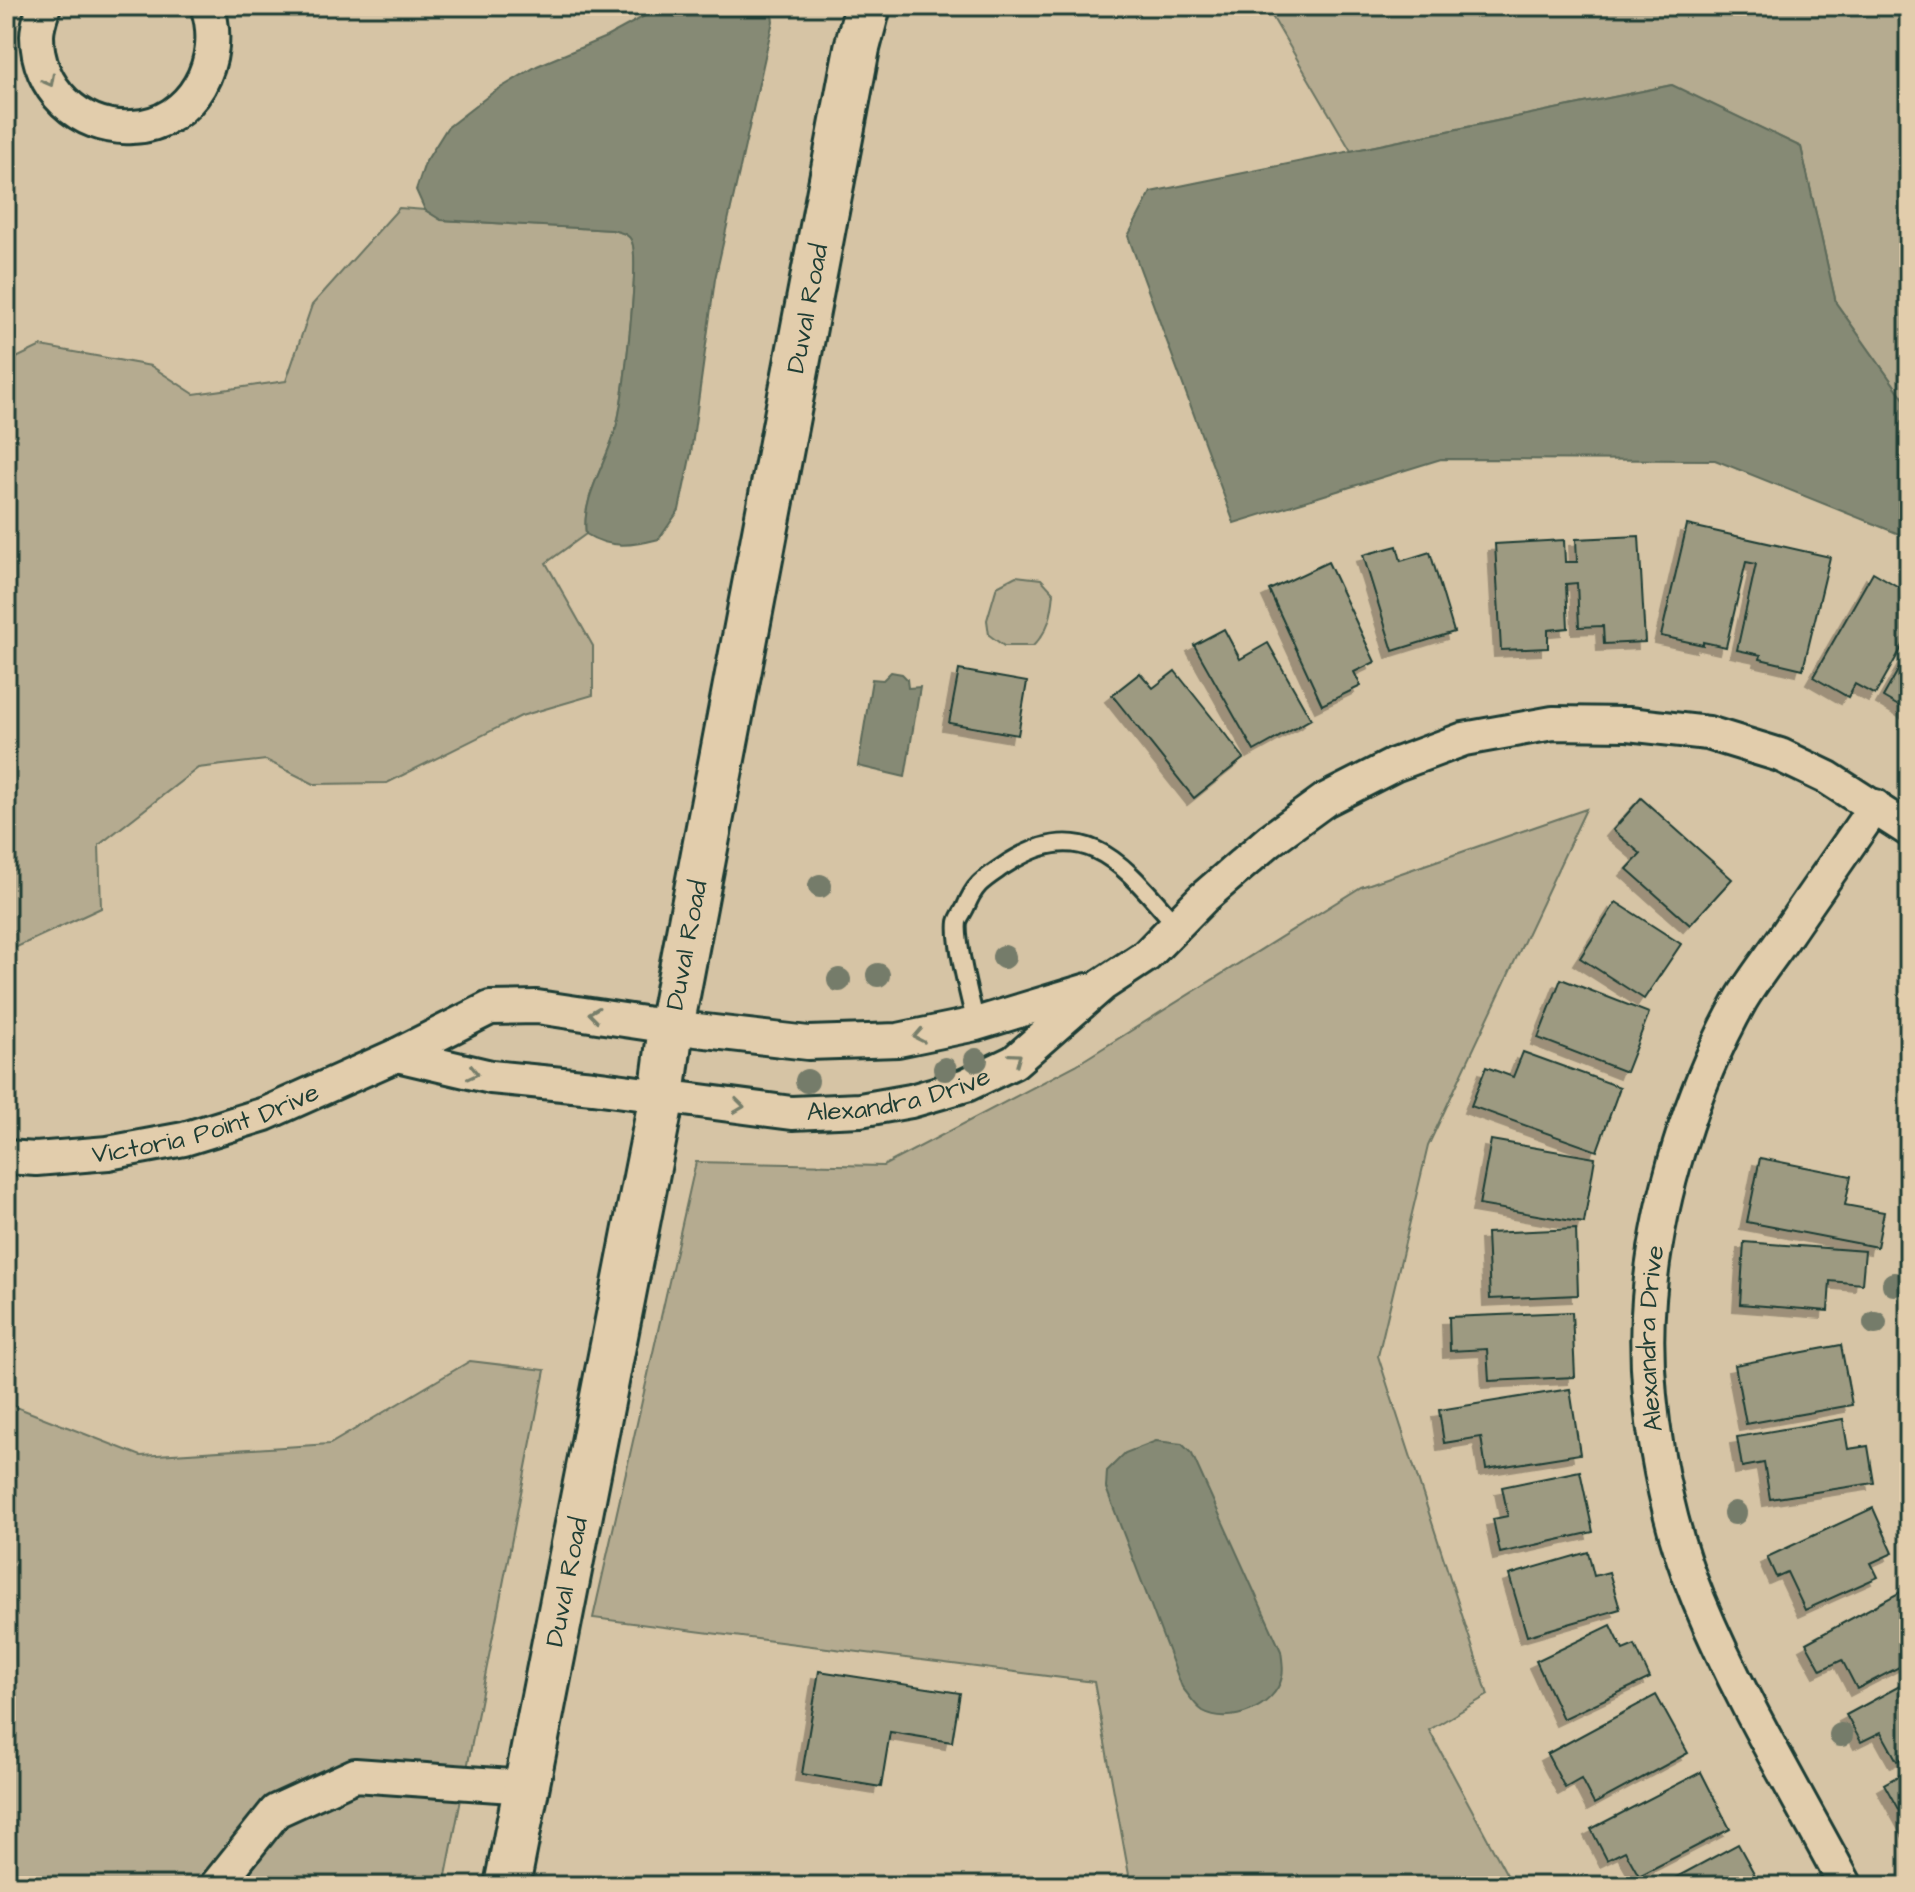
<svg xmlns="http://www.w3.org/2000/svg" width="1915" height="1892" viewBox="0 0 1915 1892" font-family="'Architects Daughter',sans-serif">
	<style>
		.green { fill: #b5ab90; stroke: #6a7462; stroke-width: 2 }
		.water { fill: #868a74; stroke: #5d6b5a; stroke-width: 2 }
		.building { fill: #9d9a81; stroke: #1f3d34; stroke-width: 2; filter: url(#shadow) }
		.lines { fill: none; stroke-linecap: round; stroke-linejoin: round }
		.lane-casing { stroke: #1f3d34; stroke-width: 22 }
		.street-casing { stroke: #1f3d34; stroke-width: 38 }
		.primary-casing { stroke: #1f3d34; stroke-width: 50 }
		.lane { stroke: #e2cdac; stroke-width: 16 }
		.street { stroke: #e2cdac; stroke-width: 32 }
		.primary { stroke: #e2cdac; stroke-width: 44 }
		.tree { fill: #757c6a }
		.oneway { stroke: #777e6a }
		.labels { text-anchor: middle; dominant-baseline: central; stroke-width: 8; stroke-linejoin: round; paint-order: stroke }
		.street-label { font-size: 26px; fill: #1f3d34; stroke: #e2cdac }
	</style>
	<defs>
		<filter id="shadow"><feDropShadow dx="-7" dy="7" stdDeviation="0" flood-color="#0004"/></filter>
	</defs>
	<rect width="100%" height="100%" fill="#d6c4a5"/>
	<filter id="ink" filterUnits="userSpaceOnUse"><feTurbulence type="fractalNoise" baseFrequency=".0125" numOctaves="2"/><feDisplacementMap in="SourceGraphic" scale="16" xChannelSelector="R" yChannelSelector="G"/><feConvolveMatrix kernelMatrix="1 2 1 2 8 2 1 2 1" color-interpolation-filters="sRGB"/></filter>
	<g filter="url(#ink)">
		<g class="green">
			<path d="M1266,6H1909V406L1836,303L1801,147L1671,85L1351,151Z"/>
			<path d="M399,208L425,210L442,220L612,230C619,232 629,233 632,242C640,262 623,402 616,428C607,462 581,498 586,534L546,563L593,646V695L521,716L387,783L314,784L266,760L198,768L99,845L101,908L6,952V363L41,346L151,366L194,394L286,381L312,305Z"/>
			<path d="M1016,576L1041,579L1054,593C1052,615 1049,630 1033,646H1004L989,635L987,620L997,586Z"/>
			<path d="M1586,809L1428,1146L1378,1356L1488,1695L1429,1730L1513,1886H1131L1094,1682L593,1618L696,1162L883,1166L1076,1065L1361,887Z"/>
			<path d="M470,1361L545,1370L444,1886H6V1403L141,1456L330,1444Z"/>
		</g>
		<g class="water">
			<path d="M663,6H771L773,21L715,279L691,453L679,510L659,539C632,546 610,549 586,534C581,498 607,462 616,428C623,402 640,262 632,242C629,233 619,232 612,230L441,220L425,210L416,190L425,163L447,128L492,93L537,66L606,37Z"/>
			<path d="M1672,85L1801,147L1836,303L1909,406V538L1715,460L1441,459L1234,523L1128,236L1151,192Z"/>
			<path d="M891,672L902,674L907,679L908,688L920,687L905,777L858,766L872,679L883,680Z"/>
			<path d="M1156,1441L1182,1444L1192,1454L1281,1651C1282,1659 1284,1670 1282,1677C1275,1707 1230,1726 1203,1711C1195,1706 1188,1694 1182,1687L1106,1488L1107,1471L1125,1453Z"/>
		</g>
		<g class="building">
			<path d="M1687,525L1830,557L1803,669L1760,659L1761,655L1737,650L1756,564L1746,562L1726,647L1703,642V645L1661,636Z"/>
			<path d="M1639,536L1645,642L1604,644L1603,626L1579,627L1577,583L1566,584L1568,628L1548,630V648L1501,650L1495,544L1564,540L1565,562H1577L1576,539Z"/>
			<path d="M1397,546L1401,561L1430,552L1454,632L1393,651L1363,555Z"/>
			<path d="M1328,562L1375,662L1354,672L1361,686L1322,705L1269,590Z"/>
			<path d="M1873,572L1909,593V635L1875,695L1855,684L1848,697L1813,677Z"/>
			<path d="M1224,629L1240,659L1268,643L1311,719L1254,751L1194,645Z"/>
			<path d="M1909,651V712L1883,697Z"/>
			<path d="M959,670L1027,682L1018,735L949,723Z"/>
			<path d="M1175,671L1244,758L1194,798L1112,695L1140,673L1153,688Z"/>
			<path d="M1641,798L1732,879L1690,925L1627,869L1641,854L1613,830Z"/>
			<path d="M1616,902L1681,944L1644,999L1580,958Z"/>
			<path d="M1561,979L1649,1013L1626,1072L1538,1038Z"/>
			<path d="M1523,1052L1620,1087L1597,1151L1471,1106L1486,1067L1513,1077Z"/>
			<path d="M1491,1140L1595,1158L1584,1223L1479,1205Z"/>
			<path d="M1760,1158L1851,1176L1845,1205L1884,1212L1877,1247L1747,1222Z"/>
			<path d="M1576,1229L1578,1295L1490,1299L1487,1233Z"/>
			<path d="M1744,1242L1865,1251L1862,1284L1830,1281L1828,1311L1740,1304Z"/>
			<path d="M1572,1312L1575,1377L1489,1381L1487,1349L1450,1351L1449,1317Z"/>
			<path d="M1841,1345L1852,1405L1746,1424L1735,1365Z"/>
			<path d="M1570,1389L1580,1454L1486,1469L1481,1437L1444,1443L1439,1410Z"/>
			<path d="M1843,1419L1848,1449L1868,1446L1874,1483L1770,1499L1764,1463L1742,1467L1737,1437Z"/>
			<path d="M1580,1471L1593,1532L1500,1553L1493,1519L1508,1516L1502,1487Z"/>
			<path d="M1873,1508L1893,1553L1871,1563L1878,1577L1805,1610L1787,1572L1776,1577L1767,1557Z"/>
			<path d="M1588,1552L1594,1576L1609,1572L1620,1609L1527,1636L1509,1575Z"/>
			<path d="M1906,1589L1909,1594V1662L1857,1689L1842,1660L1821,1670L1806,1643Z"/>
			<path d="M1611,1625L1623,1650L1635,1645L1650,1678L1563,1719L1536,1661Z"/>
			<path d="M819,1671L960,1693L952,1742L890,1732L881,1787L802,1774Z"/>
			<path d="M1909,1681V1755L1897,1761L1881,1732L1861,1742L1846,1715Z"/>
			<path d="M1656,1695L1688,1753L1594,1804L1581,1779L1565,1788L1547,1754Z"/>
			<path d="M1909,1770V1829L1884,1784Z"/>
			<path d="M1701,1772L1730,1829L1639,1876L1625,1851L1607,1860L1591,1829Z"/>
			<path d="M1738,1844L1761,1886H1660Z"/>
		</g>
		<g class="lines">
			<g class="lane-casing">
				<path id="lane" d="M976,1024C971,1002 955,943 958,922C959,917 964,911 966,906C975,884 983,880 1002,867C1086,810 1124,866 1177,926"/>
			</g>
			<g class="street-casing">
				<g id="street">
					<path d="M44,6C41,16 37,26 37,36C37,88 79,130 132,127C193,125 226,59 207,6"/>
					<path id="s1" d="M397,1055L491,1077L593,1087L792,1113L860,1110L911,1101L966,1085L1014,1062L1102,985L1146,956L1203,898L1270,840L1325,800L1394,765L1464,739L1553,723L1628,724L1708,733L1757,748L1780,755L1828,778L1909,830"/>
					<path id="s2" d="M6,1157L36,1159L108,1153L184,1139L265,1114L397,1055L490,1008L537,1007L671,1027L808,1043L898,1040L976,1024L1088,990"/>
					<path d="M216,1886L276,1811L355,1775L526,1787"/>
					<path id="s3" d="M1846,1886C1796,1792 1740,1700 1699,1601C1663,1515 1641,1392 1649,1299C1657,1200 1692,1087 1741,1000C1754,978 1771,957 1786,935C1815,892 1846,849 1875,806"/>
				</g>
			</g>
			<g class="primary-casing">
				<g id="primary">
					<path id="s4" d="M507,1886L662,1096L671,1027L857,48L868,6"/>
				</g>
			</g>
			<use href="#lane" class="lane"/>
			<use href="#street" class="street"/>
			<use href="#primary" class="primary"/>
		</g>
		<g class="tree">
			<circle cx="820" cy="886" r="12"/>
			<circle cx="1004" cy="957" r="12"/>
			<circle cx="878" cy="975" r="12"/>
			<circle cx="839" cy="980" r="12"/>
			<circle cx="976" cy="1060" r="12"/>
			<circle cx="945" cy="1069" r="12"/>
			<circle cx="807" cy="1081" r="12"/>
			<circle cx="1894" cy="1284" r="12"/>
			<circle cx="1875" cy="1323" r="12"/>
			<circle cx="1735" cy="1513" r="12"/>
			<circle cx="1841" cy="1735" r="12"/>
		</g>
		<defs><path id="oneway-chevron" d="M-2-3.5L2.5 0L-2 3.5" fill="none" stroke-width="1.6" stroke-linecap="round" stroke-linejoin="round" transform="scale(2)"/></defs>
		<g class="oneway">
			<use href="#oneway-chevron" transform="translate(49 81) rotate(62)"/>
			<use href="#oneway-chevron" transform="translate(594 1014) rotate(-172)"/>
			<use href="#oneway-chevron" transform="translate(919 1036) rotate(169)"/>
			<use href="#oneway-chevron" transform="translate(1016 1058) rotate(-36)"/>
			<use href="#oneway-chevron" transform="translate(473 1073) rotate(13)"/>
			<use href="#oneway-chevron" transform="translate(739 1106) rotate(7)"/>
		</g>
	</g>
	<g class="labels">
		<g class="street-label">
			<text stroke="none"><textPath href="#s4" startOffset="1606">Duval Road</textPath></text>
			<text stroke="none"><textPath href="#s4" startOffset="958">Duval Road</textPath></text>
			<text stroke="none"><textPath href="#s1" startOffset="508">Alexandra Drive</textPath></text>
			<text stroke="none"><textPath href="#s2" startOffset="204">Victoria Point Drive</textPath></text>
			<text stroke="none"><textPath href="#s3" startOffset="590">Alexandra Drive</textPath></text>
			<text stroke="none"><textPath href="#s4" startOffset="310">Duval Road</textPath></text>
		</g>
	</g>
	<rect width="1915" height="1892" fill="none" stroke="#e2cdac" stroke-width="32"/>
	<rect x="16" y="16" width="1883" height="1860" fill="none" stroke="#1f3d34" stroke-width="3" filter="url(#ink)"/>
</svg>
